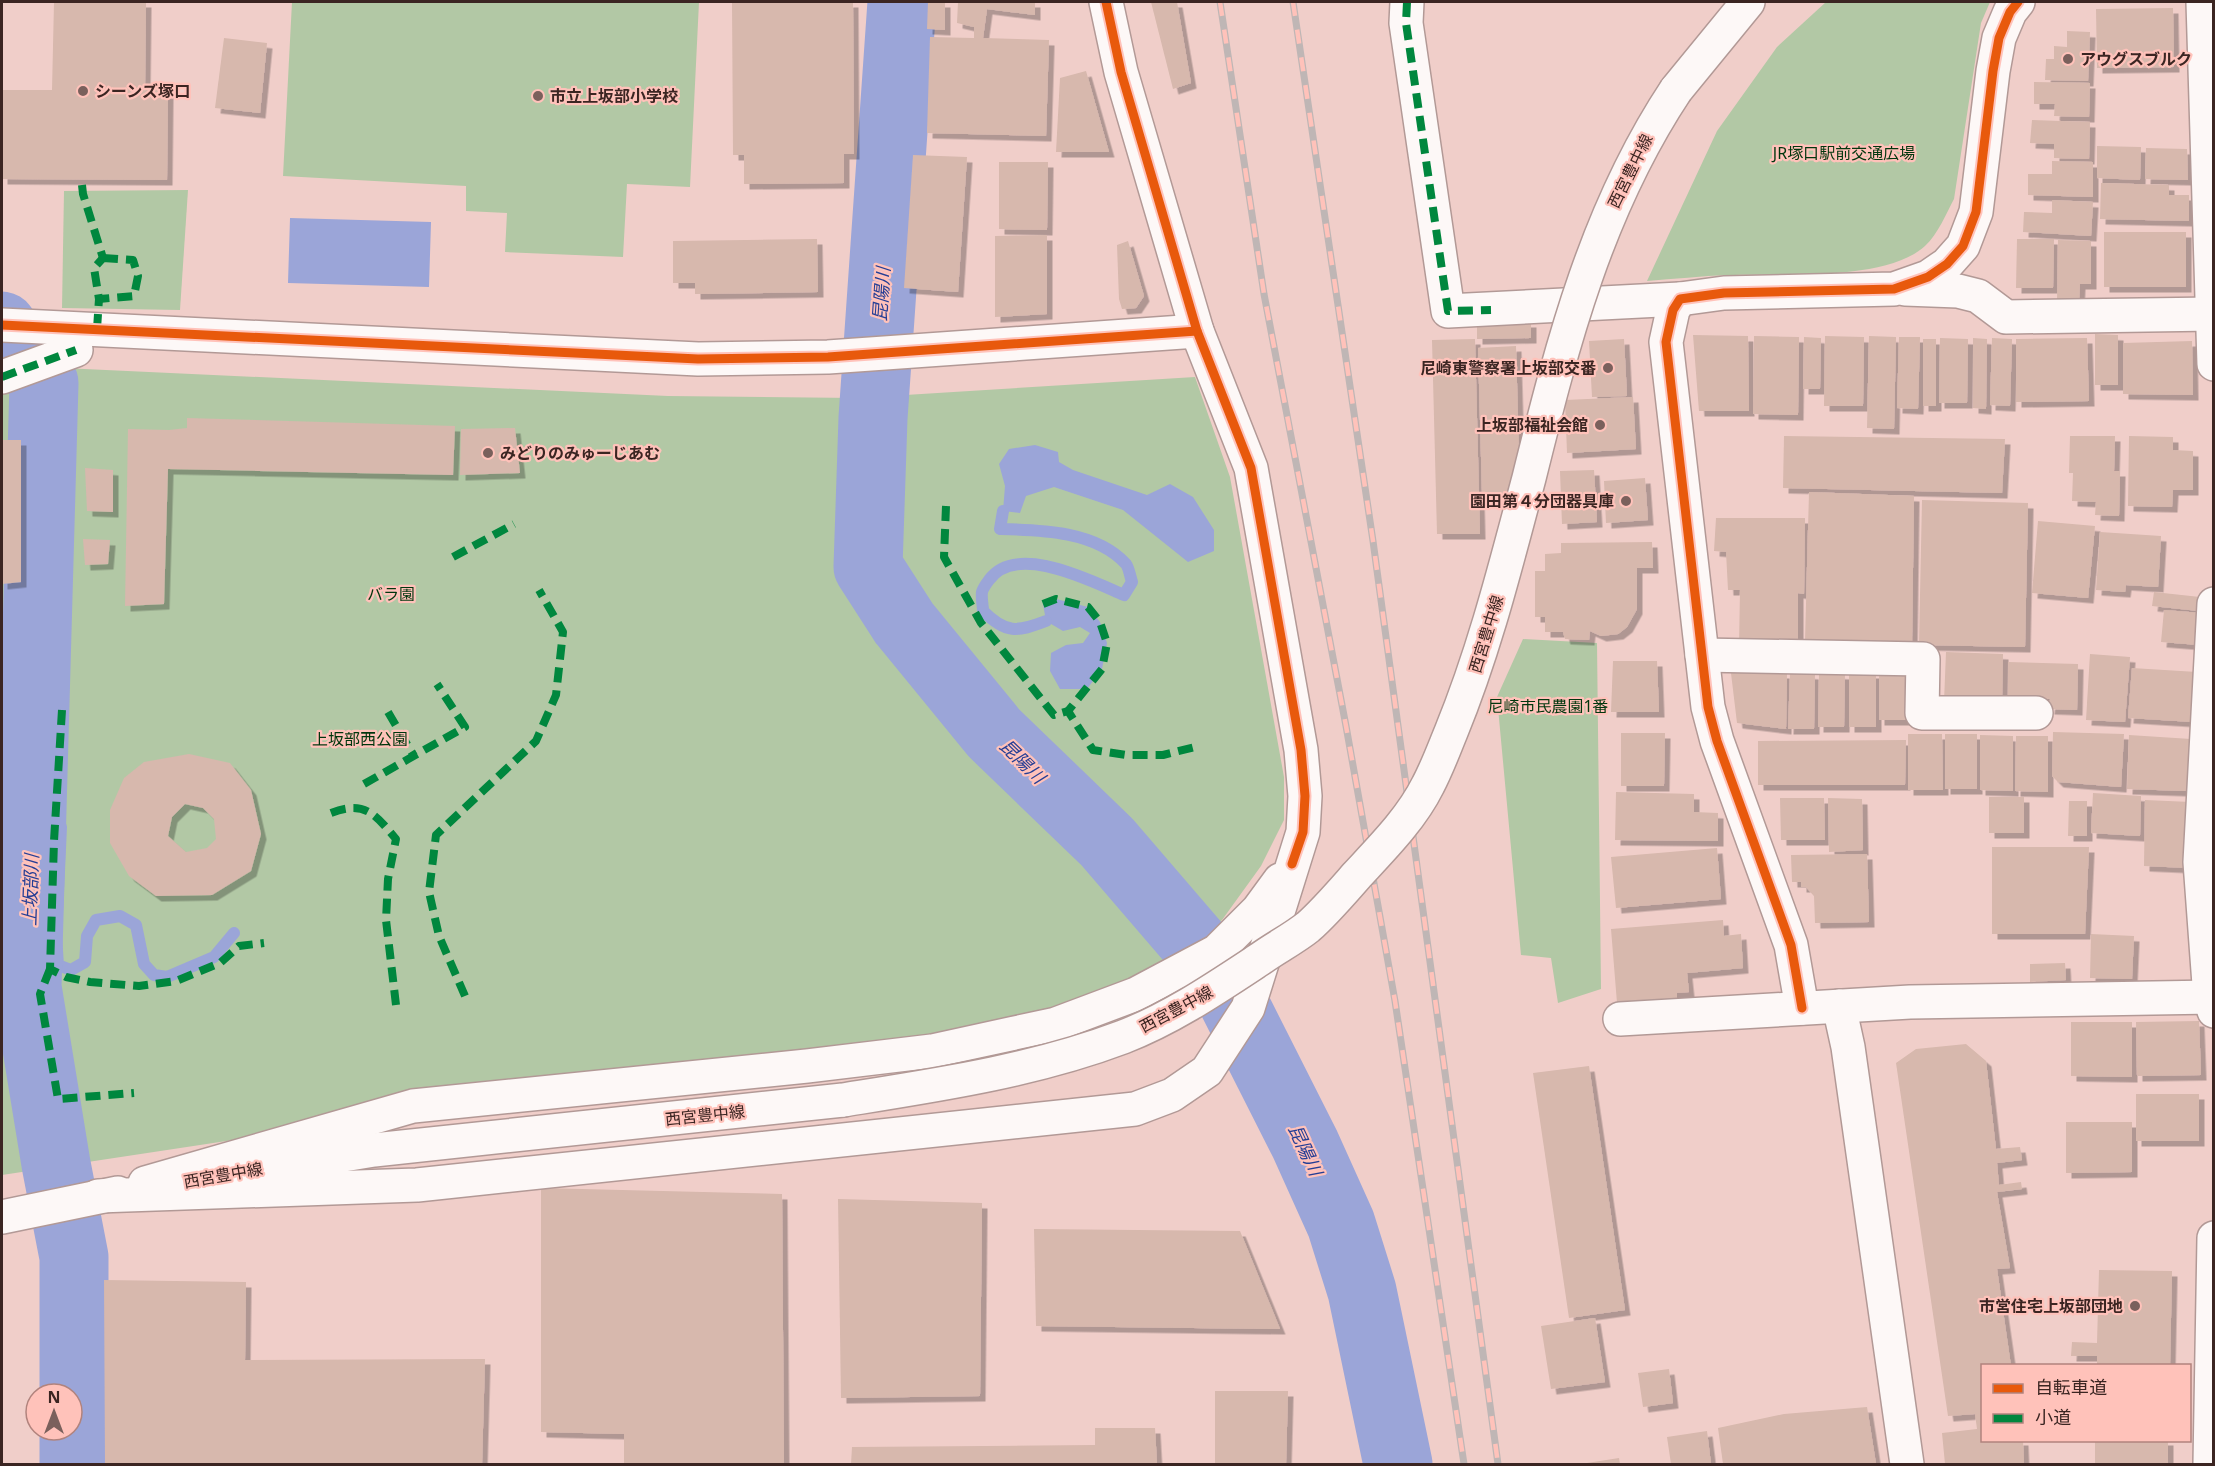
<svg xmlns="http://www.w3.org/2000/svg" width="2215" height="1466" viewBox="0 0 2215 1466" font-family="'Noto Sans','Noto Sans JP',sans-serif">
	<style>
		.green { fill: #b2c8a5 }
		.water { fill: #9ba5d8 }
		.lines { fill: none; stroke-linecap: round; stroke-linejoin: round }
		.stream { stroke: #9ba5d8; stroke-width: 12 }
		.river { stroke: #9ba5d8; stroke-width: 69 }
		.building { fill: #d7b8ad; fill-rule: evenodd; filter: url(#shadow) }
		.street-casing { stroke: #b29996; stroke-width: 36 }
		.secondary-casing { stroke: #b29996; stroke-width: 36 }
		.street { stroke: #fdf8f7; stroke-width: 33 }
		.secondary { stroke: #fdf8f7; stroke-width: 33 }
		.rail-casing { stroke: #bfb6b5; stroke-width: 7 }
		.rail { stroke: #ffc2ba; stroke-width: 4.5; stroke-dasharray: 14; stroke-linecap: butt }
		.secondary-bridge-casing { stroke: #b29996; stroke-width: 36; stroke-linecap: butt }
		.secondary-bridge { stroke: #fdf8f7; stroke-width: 33 }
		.quiet { stroke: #00873e; stroke-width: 8; stroke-dasharray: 15 8; stroke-linecap: butt }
		.cycleway-casing { stroke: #ffc2ba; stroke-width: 13 }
		.cycleway { stroke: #e8590c; stroke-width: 9 }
		.poi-dot { fill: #7a605c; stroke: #ffc2ba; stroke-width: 2 }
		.labels { text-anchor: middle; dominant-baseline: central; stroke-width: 4.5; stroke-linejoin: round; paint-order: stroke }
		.poi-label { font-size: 16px; font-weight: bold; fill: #3b2522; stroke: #ffc2ba; text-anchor: start }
		.park-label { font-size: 16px; fill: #00360d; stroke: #ffc2ba }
		.street-label { font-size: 16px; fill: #3b2522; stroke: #ffc2ba }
		.water-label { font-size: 18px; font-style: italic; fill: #253e95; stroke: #ffc2ba }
	</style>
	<defs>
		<filter id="shadow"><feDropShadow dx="5.5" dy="5.5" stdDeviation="0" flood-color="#0004"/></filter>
	</defs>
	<rect width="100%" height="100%" fill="#f0cec9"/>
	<g class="green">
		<path d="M292,2H699L690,187L627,184L623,257L505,252L507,213L466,211V186L283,176Z"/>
		<path d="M1826,2H1990L1981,23L1954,199C1946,214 1938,234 1925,246C1886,282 1780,273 1729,275C1701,276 1674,279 1647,281L1717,131L1777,47Z"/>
		<path d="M188,190L180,310L62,308L64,191Z"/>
		<path d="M63,368L668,396L857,398L1195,377L1230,477L1284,777V820L1261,866L1222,920L1193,945L1140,975L1044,1012L899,1041L394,1094L233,1140L2,1175V393Z"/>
		<path d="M1523,639L1597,643L1601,989L1558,1003L1551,958L1521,955L1497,697Z"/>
	</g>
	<g class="water">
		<path d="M290,218L431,222L429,287L288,283Z"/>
		<path d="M1035,445L1058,452L1059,462L1073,470L1147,495L1170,484L1193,497L1214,530V551L1188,562L1123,510L1054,487L1026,496L1020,513L1003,511L1005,486L999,464L1009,449Z"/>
		<path d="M1056,599L1088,607L1100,622L1107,643L1102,669L1087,689H1060L1050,671L1051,653L1066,645L1083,643L1090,633L1080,627L1063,631L1046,621L1043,604Z"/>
	</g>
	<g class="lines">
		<g class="stream">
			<path d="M1003,511L1000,529C1041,530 1096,531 1126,564C1129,568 1130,576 1132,582L1124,595C1091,581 1016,542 989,580C986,584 983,588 982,592C981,598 983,605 983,611C1006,634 1017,632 1046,621"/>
			<path d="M32,828L61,827L56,936L58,965L71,970L85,962L87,936L96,920L120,916L136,925L144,964L154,975L167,977L214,957L234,933"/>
		</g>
		<g class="river">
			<path d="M902,2L873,418L868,567L904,623L994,733L1107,842L1217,970L1305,1144L1341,1224L1362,1291L1398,1464"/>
			<path d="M2,326L44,383L27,987L56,1164L74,1257V1464"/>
		</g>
	</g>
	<g class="building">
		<path d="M54,2H146L145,87L168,92L167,180L2,179V90H52Z"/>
		<path d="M732,2H853L854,154H844V183L744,184V155H733Z"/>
		<path d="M928,2H945V30L927,29Z"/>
		<path d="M958,2H1035V15L987,9L983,38L1049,40L1046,136L927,133L930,37L974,38V27L957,23Z"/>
		<path d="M1151,2H1177L1191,83L1173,89Z"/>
		<path d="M2173,8L2174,67L2097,68L2096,9Z"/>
		<path d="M2067,31L2090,32L2088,81L2045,80L2046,59H2054V46L2067,47Z"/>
		<path d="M224,38L267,43L260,113L215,108Z"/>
		<path d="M1086,71L1109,152H1056L1060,78Z"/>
		<path d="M2034,82L2090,83L2089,117L2054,116L2055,104H2034Z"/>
		<path d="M2032,120L2090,122L2089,159L2054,158V144L2030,143Z"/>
		<path d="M2097,146L2141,147L2140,180L2097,178Z"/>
		<path d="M2146,148L2187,149L2188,180L2145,179Z"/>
		<path d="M913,155L967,157L958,292L904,288Z"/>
		<path d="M2052,161L2093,162V197L2028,195V174H2052Z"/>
		<path d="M999,162H1048L1047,230L999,229Z"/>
		<path d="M2101,183L2169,185V195H2189V221L2100,219Z"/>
		<path d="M2052,200L2093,202L2091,236L2023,232L2024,212L2052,213Z"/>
		<rect x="2104" y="232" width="82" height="55"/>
		<path d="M1047,235V314L995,317V236Z"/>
		<path d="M817,239L818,292L695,294V283H673V241Z"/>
		<path d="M2017,239H2054L2053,288H2016Z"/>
		<path d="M2058,240L2091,241V284H2080L2079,302H2057Z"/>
		<path d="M1128,241L1144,296L1136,308L1122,309L1119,299L1117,245Z"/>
		<path d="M1477,322H1531V338L1477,339Z"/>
		<path d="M2095,334L2118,335V385H2095Z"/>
		<path d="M1693,335L1748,336L1749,411H1699Z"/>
		<path d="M1754,336L1799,337L1798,415L1753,414Z"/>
		<path d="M1825,336L1864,337L1863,406H1824Z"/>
		<path d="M1869,336L1896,337L1894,429L1867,428Z"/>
		<path d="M1804,337L1821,338L1820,389H1803Z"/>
		<path d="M1899,337H1920L1918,409L1897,408Z"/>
		<path d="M1940,338L1968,339L1967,403H1939Z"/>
		<path d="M1973,338L1987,339L1986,409L1973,408Z"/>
		<path d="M1992,338L2012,339L2010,406L1990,405Z"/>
		<path d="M2087,338L2089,401L2016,402V339Z"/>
		<path d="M1475,339L1480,534H1437L1432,340Z"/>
		<path d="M1624,339L1627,396L1592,397L1589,341Z"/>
		<rect x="1923" y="339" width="13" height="67"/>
		<path d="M2192,341L2193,395L2123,394V343Z"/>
		<path d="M1516,346L1520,492L1482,494L1478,348Z"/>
		<path d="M1633,397L1636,449L1567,453L1565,400Z"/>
		<path d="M187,418L455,426L453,475L168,469L164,604L125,606L128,429L169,430L187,428Z"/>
		<path d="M515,428L520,473L460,475L461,429Z"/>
		<path d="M1784,436L2005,439L2002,493L1783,488Z"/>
		<path d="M2070,436H2115L2114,471H2120L2119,516L2095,515L2096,502L2072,501L2073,473H2069Z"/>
		<path d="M2129,436L2173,437V450L2193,451V490H2173L2172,507L2128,506Z"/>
		<path d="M2,440H21V582L2,584Z"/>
		<path d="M85,468L113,470V512L87,511Z"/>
		<path d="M1594,470L1597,522L1562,524L1560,471Z"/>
		<path d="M1645,478L1648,520L1606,523L1604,481Z"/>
		<path d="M1809,492L1914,496L1912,644L1805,642Z"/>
		<path d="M1922,500L2028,503L2025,647L1919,645Z"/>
		<path d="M1716,518H1805L1804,594L1798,593V647H1739L1740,590H1728L1726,552L1714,551Z"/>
		<path d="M2038,521L2095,526L2088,598L2032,593Z"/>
		<path d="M2100,532L2161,536L2158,587L2126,585L2125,592L2096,590Z"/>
		<path d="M83,539L110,540L108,564L85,565Z"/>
		<path d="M1652,542L1653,568H1637V609L1627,627L1618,634L1601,636L1590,631L1589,640L1565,639L1563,632H1545V617H1535V571H1545V554L1561,553V543Z"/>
		<path d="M2154,592L2200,597L2199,611L2152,606Z"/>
		<path d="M2164,610L2202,613L2199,645L2161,642Z"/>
		<path d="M1946,652L2003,654L2002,701L1944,702Z"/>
		<path d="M2090,654L2130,657L2125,722L2086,720Z"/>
		<path d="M1613,661H1657L1659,712H1611Z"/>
		<path d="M2008,662L2078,664L2077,710L2049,709L2050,699H2008Z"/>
		<path d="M1730,665L1767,668V673H1787L1786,729L1737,723Z"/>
		<path d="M2132,668L2197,672L2193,722L2128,718Z"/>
		<path d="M1879,671L1907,672V720H1879Z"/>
		<path d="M1790,673L1815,674L1814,729H1788Z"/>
		<path d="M1819,673L1845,674L1844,727H1818Z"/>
		<rect x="1849" y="673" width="27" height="54"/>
		<path d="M2053,732L2124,734L2121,787L2058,782L2052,776Z"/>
		<path d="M1621,733H1665L1664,786H1621Z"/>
		<path d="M1908,734H1942L1943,790H1908Z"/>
		<rect x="1945" y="734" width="32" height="55"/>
		<path d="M1980,735L2013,736V791L1980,790Z"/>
		<path d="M2129,735L2191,739L2186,791L2127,789Z"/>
		<path d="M2016,736H2048V792L2015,791Z"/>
		<path d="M1906,740L1905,785H1758V741Z"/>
		<path d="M189,754L230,763L251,790L261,834L251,871L212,895L156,896L129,876L110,843V810L124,778L144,762ZM185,804L203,808L214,819L216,839L207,848L186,852L168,836L172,817Z"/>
		<path d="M1616,792L1694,794V812L1718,813V841L1615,840Z"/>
		<path d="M2093,793L2141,796L2140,836L2091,833Z"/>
		<rect x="1989" y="797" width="35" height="36"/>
		<path d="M1780,798H1824L1825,840H1781Z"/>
		<path d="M1828,798L1862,799L1863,850L1829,852Z"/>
		<path d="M2145,800L2191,802L2189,868L2144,866Z"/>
		<path d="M2069,801H2087V836H2068Z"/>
		<path d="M1992,847H2089L2085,934H1992Z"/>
		<path d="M1717,848L1721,899L1616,908L1611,857Z"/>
		<path d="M1867,854L1869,922L1815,923L1814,896L1806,887H1801V882H1792L1791,855Z"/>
		<path d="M1723,920L1724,936L1741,934L1743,968L1687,973L1689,992L1677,993V998L1617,1003L1611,929Z"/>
		<path d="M2091,934L2134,936L2132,979L2090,978Z"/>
		<path d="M2065,963L2066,980L2030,982V964Z"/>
		<path d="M2199,1021L2201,1075L2137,1076L2136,1022Z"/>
		<path d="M2071,1022H2132V1077L2071,1076Z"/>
		<path d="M1966,1044L1986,1061L1996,1149L2020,1147L2022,1160L1997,1163L1999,1185L2021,1182L2022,1189L1997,1192L2010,1268L1997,1269L2011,1366H1982V1440H2023L2024,1464H1945L1942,1433L1977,1429L1975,1414L1948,1416L1896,1063L1916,1049Z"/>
		<path d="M1589,1066L1625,1310L1569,1318L1533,1073Z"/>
		<rect x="2136" y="1094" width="63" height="47"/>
		<path d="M2066,1122H2132V1172L2066,1173Z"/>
		<path d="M541,1188L782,1194L784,1464H624V1434L541,1432Z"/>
		<path d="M838,1199L982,1203L980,1396L841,1398Z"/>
		<path d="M1034,1229L1240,1231L1280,1329L1036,1326Z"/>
		<path d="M2099,1270L2172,1271L2170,1366H2097V1356H2071L2072,1342L2097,1343Z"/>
		<path d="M104,1280L246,1282L245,1360L485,1359L482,1464H105Z"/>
		<path d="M1595,1318L1605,1382L1551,1389L1541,1326Z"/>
		<path d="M1669,1369L1673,1403L1643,1407L1638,1373Z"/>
		<path d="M1215,1391H1288L1286,1464H1215Z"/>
		<path d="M1867,1407L1876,1464H1723L1718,1428L1784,1414Z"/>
		<path d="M1095,1428H1155L1157,1464H851L852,1447L1095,1445Z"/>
		<path d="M1707,1431L1711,1464H1671L1667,1437Z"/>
		<rect x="2095" y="1440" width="73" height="24"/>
		<path d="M1619,1458L1620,1464H1587V1463Z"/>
	</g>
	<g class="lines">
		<g class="street-casing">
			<g id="street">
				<path d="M1407,2L1406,23L1448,311L1680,299"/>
				<path d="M2203,2L2214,364"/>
				<path d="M1905,289L1958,291L1978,296L2006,317L2214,314"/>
				<path d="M2,325L698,359L828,357L1197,331"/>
				<path d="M2,377L76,350"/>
				<path d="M2214,604L2200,862L2210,998L2214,1011"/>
				<path d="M1702,655L1923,659L1922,713H2036"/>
				<path d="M1839,1006L1848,1047L1907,1464"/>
				<path d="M1802,1008L1791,945L1717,741L1708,707L1666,342L1673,310L1680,299L1724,293L1894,289L1928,277L1947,264L1963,246L1976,212L1993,71L1999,38L2010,12L2018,2"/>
				<path d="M1620,1019L1910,1002L2214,997"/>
				<path d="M2210,1464L2214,1238"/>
			</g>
		</g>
		<g class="secondary-casing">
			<g id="secondary">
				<path d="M1676,90L1748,2"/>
				<path d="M258,1169L374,1150L843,1100"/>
				<path d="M145,1183L413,1106L807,1066L932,1051L1056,1024L1136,994L1217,951L1258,910L1280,880"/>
				<path d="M98,1196L417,1185L1135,1109L1172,1095L1207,1071L1248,1008L1303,832L1305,796L1301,750L1251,468L1197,331L1121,72L1106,2"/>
				<path d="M2,1217L118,1193"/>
			</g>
		</g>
		<use href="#street" class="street"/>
		<use href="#secondary" class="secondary"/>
		<g class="rail-casing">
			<g id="rail">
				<path d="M1220,2L1264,294L1346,726L1395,1001L1464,1464"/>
				<path d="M1293,2L1373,541L1498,1464"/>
			</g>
		</g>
		<use href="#rail" class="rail"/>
		<g class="secondary-bridge-casing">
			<path id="secondary-bridge" d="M843,1100C937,1085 1033,1071 1123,1037C1172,1018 1216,988 1260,959C1275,948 1293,939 1308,927C1325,912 1342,892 1357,875C1383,847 1411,819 1428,785C1437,768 1444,749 1451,732C1485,649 1506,564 1529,478C1563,341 1597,209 1676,90"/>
		</g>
		<use href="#secondary-bridge" class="secondary-bridge"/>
		<g class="quiet">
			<path d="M1407,2L1406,23L1448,311L1491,310"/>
			<path d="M82,185L83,194L103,258"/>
			<path d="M103,258L133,260L138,276L134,296L99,299L94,268Z"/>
			<path d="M97,329L99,299"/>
			<path d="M2,377L76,350"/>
			<path d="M946,506L944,557L981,623L1054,715L1068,711L1093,750L1126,755H1163L1199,746"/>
			<path d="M453,557L514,524"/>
			<path d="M1043,604L1056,599L1088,607L1100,622L1107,643L1102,669L1068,711"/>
			<path d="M62,710L54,841L50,969L66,977L90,982L139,986L176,981L220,963L239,946L264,943"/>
			<path d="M388,712L414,756"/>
			<path d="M364,784L465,727L437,684"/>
			<path d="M331,813C365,800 375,814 396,839L388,879L386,920L396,1005"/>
			<path d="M50,969L40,994L58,1099L134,1093"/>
			<path d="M465,996L439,936L429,892L436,835L536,741L556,695L563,632L539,590"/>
		</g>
		<g class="cycleway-casing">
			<g id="cycleway">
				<path d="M1106,2L1121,72L1197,331L1251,468L1301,750L1305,796L1303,832L1292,864"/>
				<path d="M2,325L698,359L828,357L1197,331"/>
				<path d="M1802,1008L1791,945L1717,741L1708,707L1666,342L1673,310L1680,299L1724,293L1894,289L1928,277L1947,264L1963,246L1976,212L1993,71L1999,38L2010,12L2018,2"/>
			</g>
		</g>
		<use href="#cycleway" class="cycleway"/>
	</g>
	<g class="poi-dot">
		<circle cx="2068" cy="59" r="6"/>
		<circle cx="83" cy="91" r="6"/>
		<circle cx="538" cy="96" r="6"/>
		<circle cx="1608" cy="368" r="6"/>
		<circle cx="1600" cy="425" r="6"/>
		<circle cx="488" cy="453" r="6"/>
		<circle cx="1626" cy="501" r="6"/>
		<circle cx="2135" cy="1306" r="6"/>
	</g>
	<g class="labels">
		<g class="poi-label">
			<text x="2080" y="59">アウグスブルク</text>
			<text x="95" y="91">シーンズ塚口</text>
			<text x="550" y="96">市立上坂部小学校</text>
			<text x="1596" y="368" text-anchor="end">尼崎東警察署上坂部交番</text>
			<text x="1588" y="425" text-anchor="end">上坂部福祉会館</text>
			<text x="500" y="453">みどりのみゅーじあむ</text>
			<text x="1614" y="501" text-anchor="end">園田第４分団器具庫</text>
			<text x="2123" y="1306" text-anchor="end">市営住宅上坂部団地</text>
		</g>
		<g class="park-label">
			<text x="1844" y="153">JR塚口駅前交通広場</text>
			<text x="391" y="594">バラ園</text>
			<text x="1548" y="706">尼崎市民農園1番</text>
			<text x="360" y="739">上坂部西公園</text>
		</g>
		<g class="street-label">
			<text transform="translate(1630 171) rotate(-64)">西宮豊中線</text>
			<text transform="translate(1486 634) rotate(-73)">西宮豊中線</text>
			<text transform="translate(1176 1009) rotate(-28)">西宮豊中線</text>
			<text transform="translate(705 1115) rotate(-6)">西宮豊中線</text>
			<text transform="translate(223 1175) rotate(-10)">西宮豊中線</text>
		</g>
		<g class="water-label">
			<text transform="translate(881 294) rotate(-86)">昆陽川</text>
			<text transform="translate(1023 761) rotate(44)">昆陽川</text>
			<text transform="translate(30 890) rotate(-88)">上坂部川</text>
			<text transform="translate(1306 1150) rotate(65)">昆陽川</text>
		</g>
	</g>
	<rect width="2215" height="1466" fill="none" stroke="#3b2522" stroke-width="6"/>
	<rect x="1981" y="1364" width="210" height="78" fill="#ffc2ba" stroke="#b1837d" stroke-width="1.5"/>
	<rect x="1993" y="1384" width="30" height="9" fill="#e8590c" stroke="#b1837d" stroke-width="1.5"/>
	<text x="2035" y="1394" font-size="18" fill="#3b2522">自転車道</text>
	<rect x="1993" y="1414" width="30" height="9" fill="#00873e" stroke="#b1837d" stroke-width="1.5"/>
	<text x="2035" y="1424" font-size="18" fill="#3b2522">小道</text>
	<g transform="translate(54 1412)"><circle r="28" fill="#ffc2ba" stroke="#b1837d" stroke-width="1.5"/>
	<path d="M0-4.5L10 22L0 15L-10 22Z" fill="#7a605c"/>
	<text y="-9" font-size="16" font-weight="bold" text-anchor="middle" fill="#3b2522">N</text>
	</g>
</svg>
